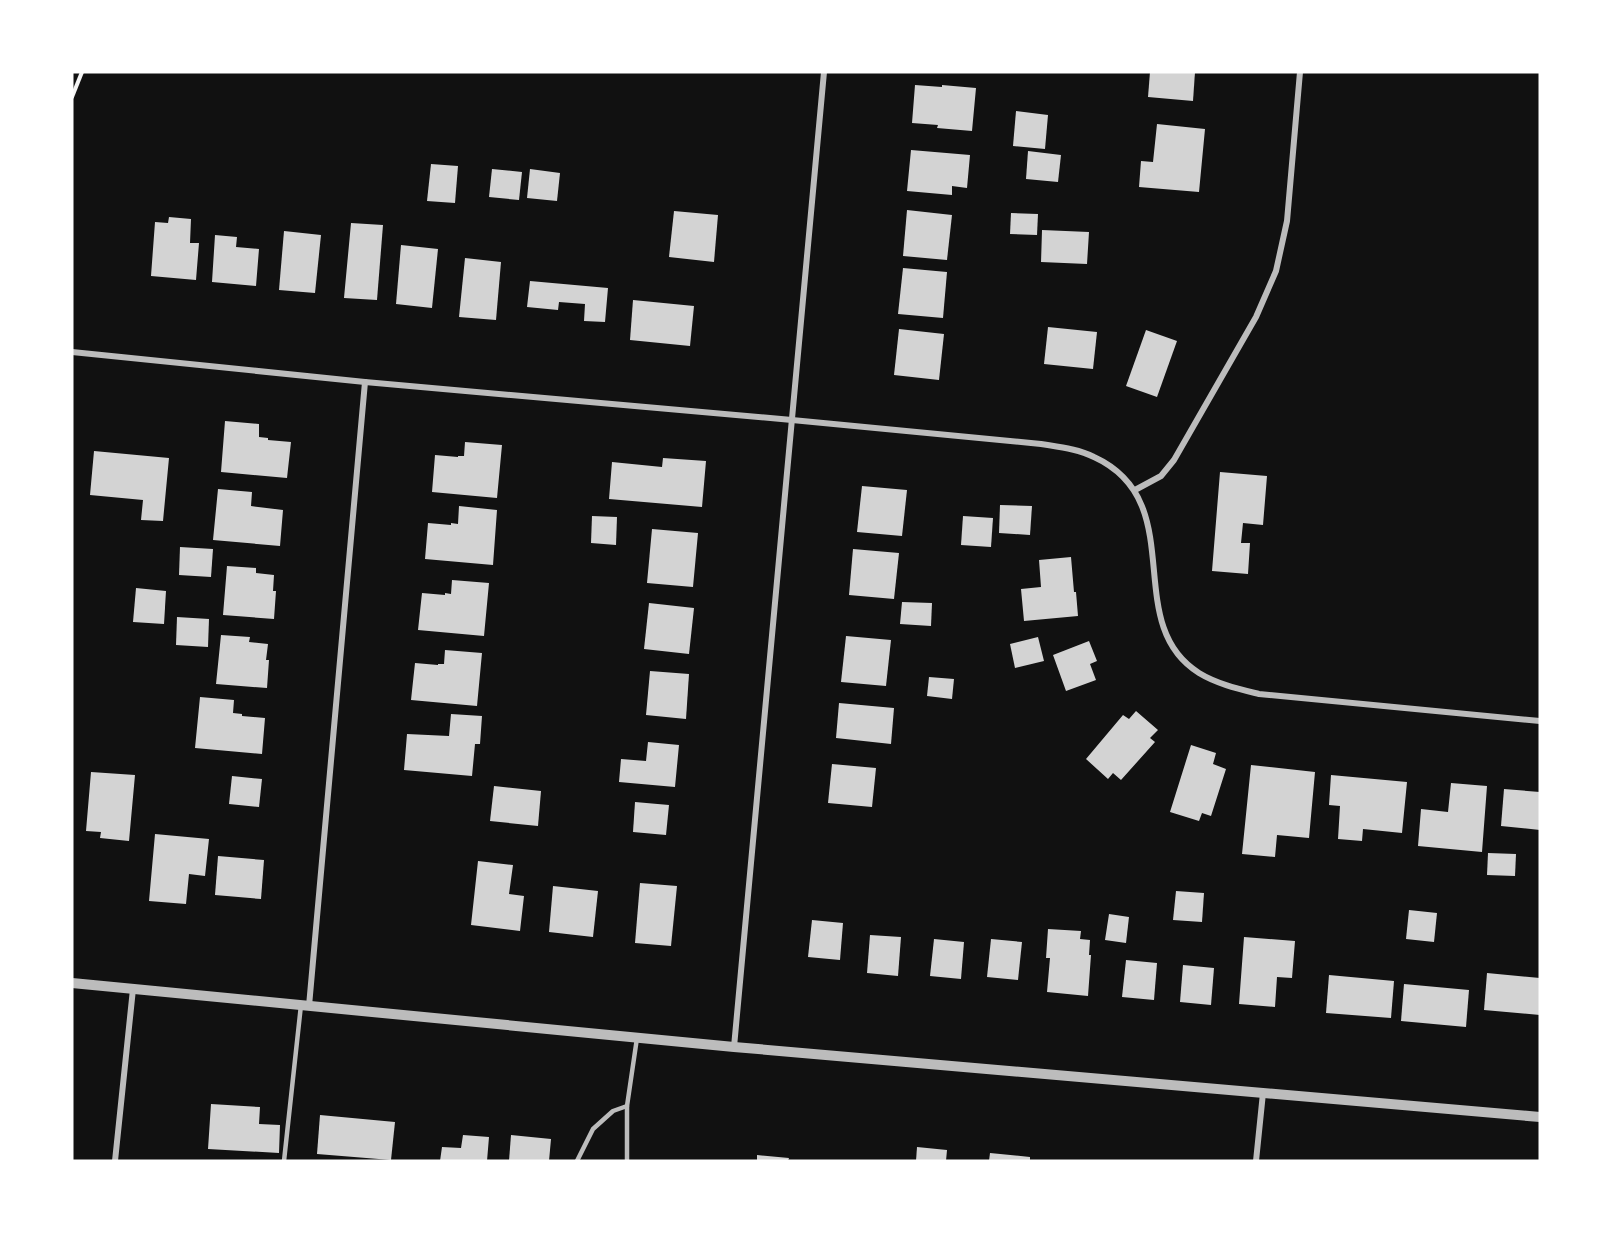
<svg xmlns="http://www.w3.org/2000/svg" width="1612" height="1233" viewBox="0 0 1612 1233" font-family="'Source Sans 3',sans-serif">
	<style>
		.building { fill: #d3d3d3 }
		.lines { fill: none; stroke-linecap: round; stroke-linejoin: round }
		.path { stroke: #f5f5f5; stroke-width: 4 }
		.service { stroke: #bcbcbc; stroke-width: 4.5 }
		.minor { stroke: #bcbcbc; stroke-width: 6 }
		.tertiary { stroke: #bcbcbc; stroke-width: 10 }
	</style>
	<rect width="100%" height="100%" fill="#111"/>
	<g class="building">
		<path d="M1150,72H1195L1193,101L1148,97Z"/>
		<path d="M915,85L942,87V85L976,88L972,131L937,128L938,125L912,123Z"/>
		<path d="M1016,111L1048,115L1045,149L1013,146Z"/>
		<path d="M1157,124L1205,129L1199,192L1139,187L1141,161L1153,162Z"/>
		<path d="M911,150L970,155L967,188L952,186V195L907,191Z"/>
		<path d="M1028,151L1061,155L1058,182L1026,179Z"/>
		<path d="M431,164L458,166L455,203L427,201Z"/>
		<path d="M492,169L522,172L519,200L489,197Z"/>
		<path d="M530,169L560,173L557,201L527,198Z"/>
		<path d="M907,210L952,215L947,260L903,256Z"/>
		<path d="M674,211L718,215L714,262L669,257Z"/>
		<path d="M1011,213L1038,214L1037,235L1010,234Z"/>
		<path d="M169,217L191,219L190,243H199L196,280L151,276L155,222L168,223Z"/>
		<path d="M351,223L383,225L377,300L344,298Z"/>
		<path d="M1042,230L1089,232L1087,264L1041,262Z"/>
		<path d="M284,231L321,235L315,293L279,290Z"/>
		<path d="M215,235L237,237L236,247L259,249L256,286L212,282Z"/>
		<path d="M401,245L438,249L432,308L396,304Z"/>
		<path d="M465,258L501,262L496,320L459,317Z"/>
		<path d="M903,268L947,272L943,318L898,314Z"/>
		<path d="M530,281L608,288L605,322L584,321L585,304L559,302L558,310L527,307Z"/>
		<path d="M633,300L694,306L690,346L630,340Z"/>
		<path d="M1048,327L1097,332L1093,369L1044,364Z"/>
		<path d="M899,329L944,334L939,380L894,375Z"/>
		<path d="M1146,330L1177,341L1157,397L1126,386Z"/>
		<path d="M225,421L259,424V437L268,438V440L291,442L287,478L221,472Z"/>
		<path d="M465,442L502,445L497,498L432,492L435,455L458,457V456H464Z"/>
		<path d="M94,451L169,458L163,521L141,520L143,500L90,495Z"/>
		<path d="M663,458L706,461L702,507L609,499L612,462L662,467Z"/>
		<path d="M1220,472L1267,476L1263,525L1243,523L1241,543H1250L1248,574L1212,571Z"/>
		<path d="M862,486L907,490L902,536L857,532Z"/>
		<path d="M218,489L252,492L251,506L283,510L280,546L213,540Z"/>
		<path d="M1000,505L1032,506L1030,535L999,533Z"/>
		<path d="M459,506L497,510L493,565L425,559L428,523L451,525V523L458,524Z"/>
		<path d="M592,516L617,517L616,545L591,543Z"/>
		<path d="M963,516L993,518L991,547L961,545Z"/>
		<path d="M652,529L698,533L693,587L647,583Z"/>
		<path d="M180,547L213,549L211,577L179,575Z"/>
		<path d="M853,549L899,553L894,599L849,595Z"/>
		<path d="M1071,557L1074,592H1076L1078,616L1024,621L1021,589L1041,587L1039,560Z"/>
		<path d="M227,566L256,568V573L274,575L273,591H276L274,619L223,615Z"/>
		<path d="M452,580L489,583L484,636L418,630L422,593L445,595V593L451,594Z"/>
		<path d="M136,588L166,591L164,624L133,622Z"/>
		<path d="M902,602L932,603L931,626L900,624Z"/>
		<path d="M649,603L694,608L689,654L644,649Z"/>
		<path d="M177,617L209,619L208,647L176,645Z"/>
		<path d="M221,635L250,637L249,642L268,644L266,660H269L267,688L216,684Z"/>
		<path d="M846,636L891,640L886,686L841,682Z"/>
		<path d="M1038,637L1044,661L1015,668L1010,644Z"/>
		<path d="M1089,641L1097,661L1090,664L1096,680L1066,691L1053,655Z"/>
		<path d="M445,650L482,653L477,706L411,700L415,663L438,665V664H444Z"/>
		<path d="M650,671L689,674L686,719L646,715Z"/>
		<path d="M929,677L954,679L952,699L927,696Z"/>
		<path d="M200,697L234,700L233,713L242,714V716L265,718L262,754L195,748Z"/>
		<path d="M839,703L894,708L891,744L836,738Z"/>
		<path d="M1136,711L1158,730L1150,738L1155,742L1121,780L1113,773L1108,779L1086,759L1123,715L1129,719Z"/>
		<path d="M451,714L482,716L480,744H475L472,776L404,770L407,734L449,736Z"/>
		<path d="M648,742L679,745L675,787L619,782L621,759L646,761Z"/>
		<path d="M1191,745L1216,753L1213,764L1226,769L1211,816L1202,813L1199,821L1170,812Z"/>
		<path d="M832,764L876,768L872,807L828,803Z"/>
		<path d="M1251,765L1315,772L1309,838L1277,835L1275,857L1242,854Z"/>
		<path d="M91,772L135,775L129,841L100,838L101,832L86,831Z"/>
		<path d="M1331,775L1407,782L1402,833L1363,829L1362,841L1338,839L1340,806L1329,805Z"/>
		<path d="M232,776L262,779L259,807L229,804Z"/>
		<path d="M1451,783L1487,786L1482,852L1418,846L1421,809L1448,812Z"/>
		<path d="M494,786L541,791L538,826L490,821Z"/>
		<path d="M1504,789L1540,792V830L1501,826Z"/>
		<path d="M635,802L669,805L666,835L633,832Z"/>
		<path d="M155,834L209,839L205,876L189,874L186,904L149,901Z"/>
		<path d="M1488,853L1516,854L1515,876L1487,875Z"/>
		<path d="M218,856L264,860L261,899L215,895Z"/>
		<path d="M478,861L513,865L509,894L524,896L520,931L471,925Z"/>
		<path d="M640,883L677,886L671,946L635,943Z"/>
		<path d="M553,886L598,891L593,937L549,932Z"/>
		<path d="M1176,891L1204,893L1202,922L1173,920Z"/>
		<path d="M1409,910L1437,913L1434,942L1406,939Z"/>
		<path d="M1109,914L1129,917L1126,943L1105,940Z"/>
		<path d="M812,920L843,923L840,960L808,957Z"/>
		<path d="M1048,929L1081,931L1080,939L1090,940L1089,955H1091L1088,996L1047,992L1050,958H1046Z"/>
		<path d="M870,935L901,937L898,976L867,973Z"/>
		<path d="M1244,937L1295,941L1292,978L1277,977L1275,1007L1239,1004Z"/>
		<path d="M934,939L964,942L961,979L930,976Z"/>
		<path d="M991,939L1022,942L1018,980L987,977Z"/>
		<path d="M1126,960L1157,963L1154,1000L1122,997Z"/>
		<path d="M1183,965L1214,968L1211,1005L1180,1002Z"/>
		<path d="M1487,973L1540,978V1015L1484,1010Z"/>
		<path d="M1329,975L1394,981L1391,1018L1326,1013Z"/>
		<path d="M1404,984L1469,990L1466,1027L1401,1021Z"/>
		<path d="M211,1104L260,1107L259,1124L280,1125L279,1153L208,1149Z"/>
		<path d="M320,1115L395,1122L391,1160L317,1154Z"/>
		<path d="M463,1135L489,1137L487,1161H440L442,1147L461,1148Z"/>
		<path d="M511,1135L551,1139L549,1161H509Z"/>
		<path d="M917,1147L947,1150L946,1161H916Z"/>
		<path d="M990,1153L1030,1157V1161H989Z"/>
		<path d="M757,1155L789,1158L788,1161H757Z"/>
	</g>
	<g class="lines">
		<path class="path" d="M72,97L82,72"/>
		<g class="service">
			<path d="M284,1161L301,1005"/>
			<path d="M577,1161L593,1129L613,1111L627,1106"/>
			<path d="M627,1161V1106L637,1038"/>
		</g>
		<g class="minor">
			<path d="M72,352L365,382L792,420L1041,444C1059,447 1078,449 1094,457C1192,502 1119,623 1199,673C1217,684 1239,689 1259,694L1540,721"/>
			<path d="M1135,490L1161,476L1174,460L1256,317L1276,271L1287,221L1300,72"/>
			<path d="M309,1006L365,382"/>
			<path d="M734,1047L824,72"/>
			<path d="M115,1161L133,989"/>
			<path d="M1256,1161L1263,1093"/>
		</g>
		<path class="tertiary" d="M72,983L734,1047L1540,1117"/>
	</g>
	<rect width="1612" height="1233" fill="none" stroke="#ffffff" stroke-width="147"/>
</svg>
